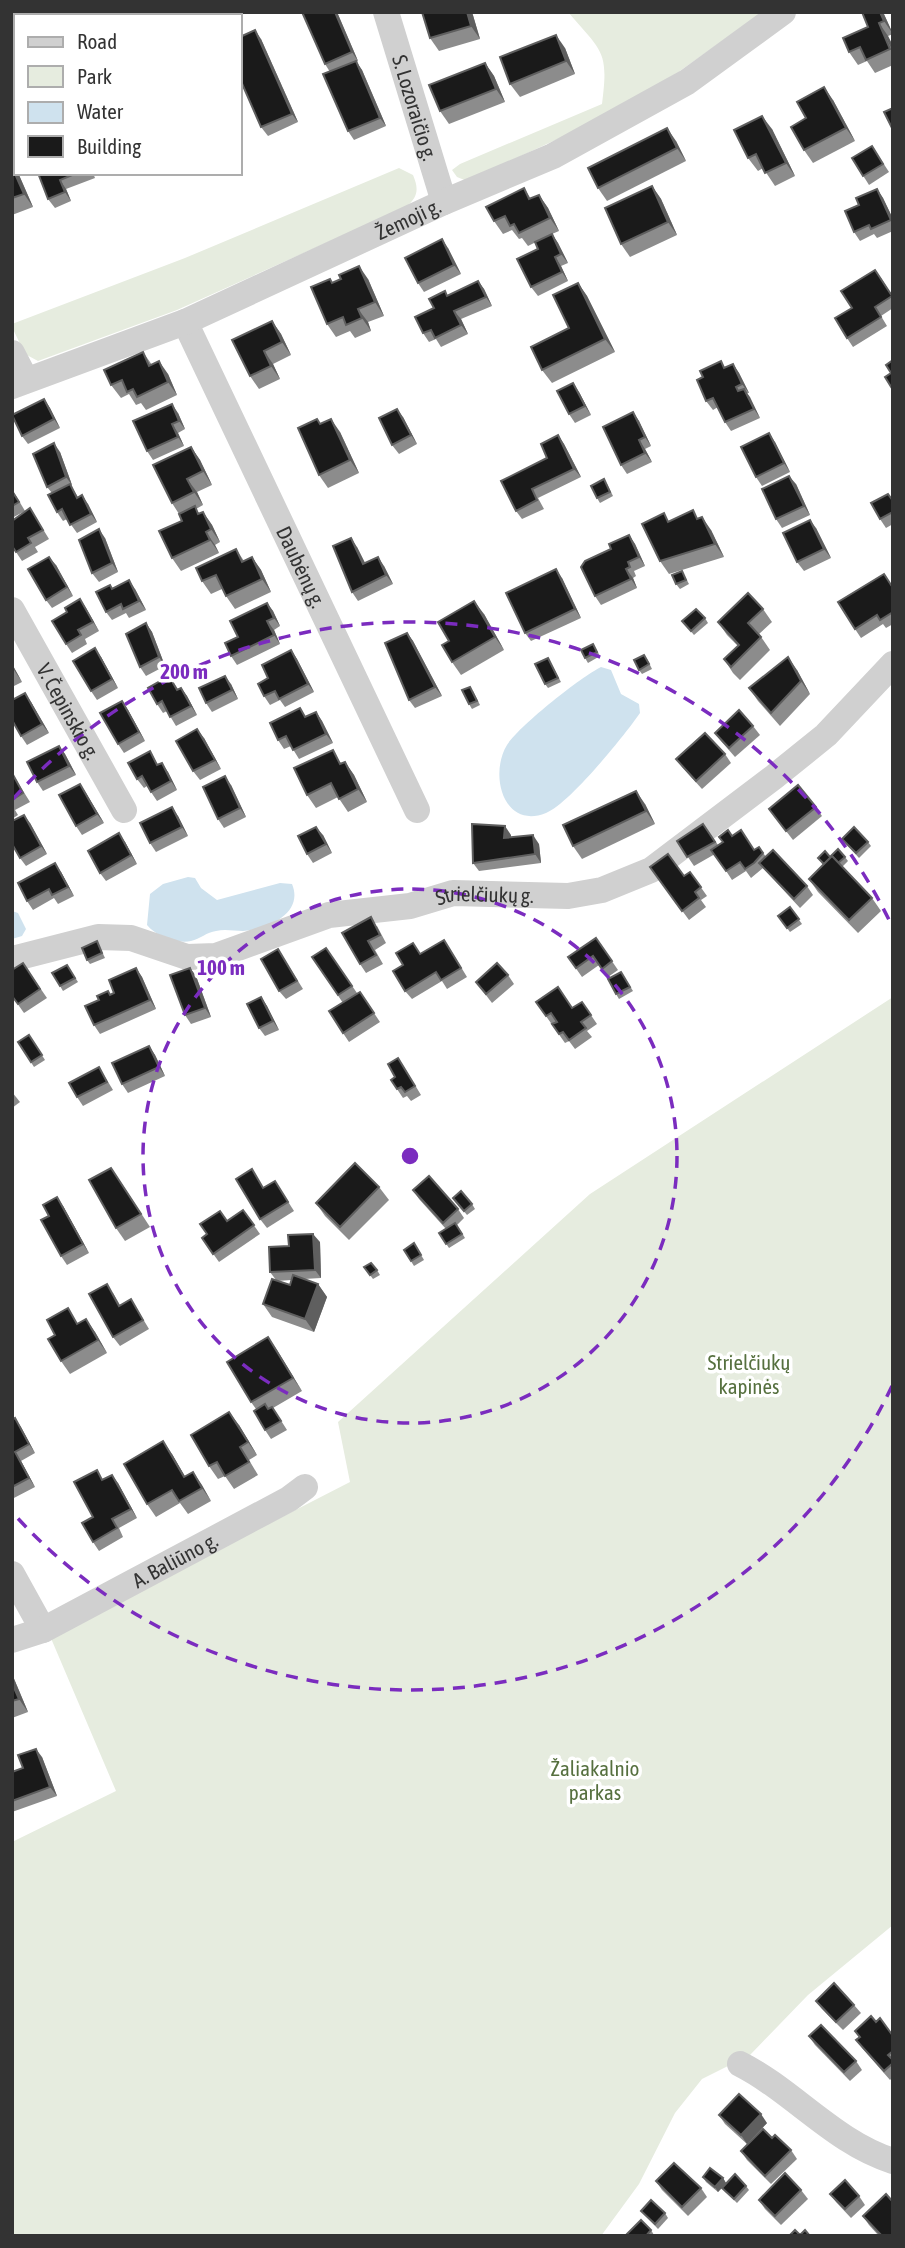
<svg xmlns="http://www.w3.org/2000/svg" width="905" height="2248" viewBox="0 0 905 2248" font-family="'Asap Condensed',sans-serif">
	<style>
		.green { fill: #e6ecdf }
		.water { fill: #cfe2ee }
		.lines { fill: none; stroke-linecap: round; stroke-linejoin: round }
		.minor { stroke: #d0d0d0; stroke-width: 26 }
		.wall { fill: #8c8c8c; fill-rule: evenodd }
		.shaded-wall { fill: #5f5f5f }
		.building { fill: #1a1a1a; stroke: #5f5f5f; stroke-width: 2 }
		.ring { fill: none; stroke: #7b2cbf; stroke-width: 3.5; stroke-dasharray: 12 9 }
		.labels { text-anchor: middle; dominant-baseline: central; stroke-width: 7; stroke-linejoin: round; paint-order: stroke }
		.street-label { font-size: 21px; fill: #333; stroke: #fff }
		.park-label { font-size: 21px; fill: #56703f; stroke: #fff }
		.centre { fill: #7b2cbf; stroke: #fff; stroke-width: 3.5 }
		.ring-label { font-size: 21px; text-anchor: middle; font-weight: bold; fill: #7b2cbf; stroke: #fff; stroke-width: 7; stroke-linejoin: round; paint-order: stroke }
	</style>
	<rect width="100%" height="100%" fill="#fff"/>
	<g class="green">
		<path d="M568,12H763L677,73L590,124L467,181L457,177L452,170L460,164L602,104C609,50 602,52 568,12Z"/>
		<path d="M399,168L413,175C419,189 418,197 406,207L177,310L38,361L25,354L12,327V324L185,258Z"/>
		<path d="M893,997V1925L808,1995L750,2055L702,2079L675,2113L639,2184L601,2236H12V1842L116,1791L50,1636L350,1482L338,1422L590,1194Z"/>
	</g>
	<g class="water">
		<path d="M601,667L611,670L621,694L639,704L640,713C625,735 569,804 546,813C503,830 489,774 507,745C519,726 581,677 601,667Z"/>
		<path d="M188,877L195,878L201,888L217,900L280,883L292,884C304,913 269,929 243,931C234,931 225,929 216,931C207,932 200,939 191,941C176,944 156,936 147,925L150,894L163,884Z"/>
		<path d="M12,911L18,913L26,929L22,936L12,939Z"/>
	</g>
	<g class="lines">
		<g class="minor">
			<path id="s1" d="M386,12L444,202"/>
			<path id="s2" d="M185,322L417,810"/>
			<path d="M12,353L26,380"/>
			<path id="s3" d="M12,386L185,322L444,202L553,156L687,82L783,12"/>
			<path id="s4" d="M12,610L124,810"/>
			<path id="s5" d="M12,959L98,937L131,938L187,957L216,956L329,915L410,906L453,893L568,896L602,890L651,870L774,777L826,735L893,664"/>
			<path d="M12,1574L43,1630"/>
			<path id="s6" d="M12,1640L43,1630L289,1499L305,1487"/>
			<path d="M740,2064C793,2091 835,2143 893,2161"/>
		</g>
	</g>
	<g class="wall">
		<path d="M30,12H53L46,16H33Z"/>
		<path d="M302,12H337L358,61L356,62L362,70L386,126L354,140L348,131L330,72L325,64Z"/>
		<path d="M472,12L480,39L439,51L430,38Z"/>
		<path d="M862,12H883L893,34L888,36L893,46V65L875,73L867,61L858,65L849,52L868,27Z"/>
		<path d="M261,39L298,122L268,136L261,127Z"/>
		<path d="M565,48L575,74L520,97L510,84Z"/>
		<path d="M485,63L494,76L505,102L449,124L440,111Z"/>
		<path d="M833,100L855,141L813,163L804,150Z"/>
		<path d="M772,129L795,176L775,186L763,168L758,171L748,158Z"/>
		<path d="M676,141L686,161L607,201L598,188Z"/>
		<path d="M872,146L889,172L869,185L852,158Z"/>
		<path d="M12,165L16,170V173L19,175L33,207L12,215Z"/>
		<path d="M38,173H93L95,178L66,189L71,201L55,208L48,199Z"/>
		<path d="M652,186L661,199L677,235L630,257L621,244Z"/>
		<path d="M524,188L531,199L539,195L548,208L559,231L552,234L558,243L568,263L561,266L568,281L538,296L531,287L540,240L528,246L522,238L519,239L512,230L503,234L494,221Z"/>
		<path d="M877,189L883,198L893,219V231L877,238L874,234L860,241L854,232L859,205Z"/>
		<path d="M448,248L461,274L424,292L418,283Z"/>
		<path d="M881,278L893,297V308L881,316L887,326L853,347L847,338L852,308Z"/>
		<path d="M368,279L384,316L368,322L371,331L355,338L350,331L336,337L327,324L333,282Z"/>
		<path d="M478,281L484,289L492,306L461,319L468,334L441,347L436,339L429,342L423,333L434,308L448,296Z"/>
		<path d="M578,283L587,296L615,352L552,383L542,370L569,328Z"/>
		<path d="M272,321L281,334L291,355L273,364L280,379L259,389L250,376Z"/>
		<path d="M143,352L152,365L168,374L177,395L146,410L141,403L136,405L129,394L121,398L111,385Z"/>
		<path d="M721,361L725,368L733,364L739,373L749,393H747L760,418L731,431L725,422L718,407L713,410L706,401L703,377Z"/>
		<path d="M579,392L591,415L575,423L569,414Z"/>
		<path d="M44,399L50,408L60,428L28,444L22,436Z"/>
		<path d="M633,412L639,421L651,446L645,449L652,462L627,474L621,465Z"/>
		<path d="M178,413L185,429L178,433L184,446L153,460L147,451Z"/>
		<path d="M403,417L417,444L399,454L392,445Z"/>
		<path d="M340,432L359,473L328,488L319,475Z"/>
		<path d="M558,435L564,444L581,477L538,498L544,509L522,519L516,511L547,458Z"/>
		<path d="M775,442L790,472L762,486L756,477Z"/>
		<path d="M191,447L200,460L212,485L197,492L203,505L196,509L200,514L203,512L212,525L220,542L215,545L219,553L181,571L172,558L182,521L179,514L172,503Z"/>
		<path d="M60,452L72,485L71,486L78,497L88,504L97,522L77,533L67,519L63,521L57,512L52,493L47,487Z"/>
		<path d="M607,484L613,496L600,503L597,498Z"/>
		<path d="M796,484L810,515L782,528L776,519Z"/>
		<path d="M12,489L25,511L12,518Z"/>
		<path d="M893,500V524L886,528L880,519Z"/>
		<path d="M30,508L49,539L35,547L38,552L22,561L16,552Z"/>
		<path d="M669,521L711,530L724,557L669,574L660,561Z"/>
		<path d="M816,528L831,558L804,571L797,562Z"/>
		<path d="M629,535L635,544L645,566L634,571L636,576L633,578L637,588L601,605L595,596L611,549Z"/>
		<path d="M105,538L118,572L99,582L92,573Z"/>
		<path d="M357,547L365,563L384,566L393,584L358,601L352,592Z"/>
		<path d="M236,549L244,561L252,557L261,570L271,592L235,609L226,596L222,589L211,594L202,581Z"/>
		<path d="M56,565L73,596L52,608L46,600Z"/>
		<path d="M682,571L689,584L680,589L676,584Z"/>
		<path d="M562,578L581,618L531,641L525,633Z"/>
		<path d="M110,585L113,589H135L146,610L129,618L126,613L112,620L106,612Z"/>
		<path d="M893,587V624L886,628L883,624L861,638L855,629Z"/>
		<path d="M80,599L99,631L85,639L87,644L72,653L66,644L67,612Z"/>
		<path d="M267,603L273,611L280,626L274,630L280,644L237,665L231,656L238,637Z"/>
		<path d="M763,609L772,622L759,634L770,650L740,680L733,673L724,659L738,646L727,635L718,622Z"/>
		<path d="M484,614L504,650L461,675L452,662L449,641Z"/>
		<path d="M705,618L708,623L694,635L682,621Z"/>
		<path d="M146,623L152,632L165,666L146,676L140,667Z"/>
		<path d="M407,633L413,641L442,696L415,708L409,700Z"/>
		<path d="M593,644L600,656L588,663L585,658Z"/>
		<path d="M291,650L297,659L314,692L285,707L280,700L270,705L264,696L268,678Z"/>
		<path d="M101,657L118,688L97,700L91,691Z"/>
		<path d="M548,658L561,682L548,688L545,684Z"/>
		<path d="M647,659L652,669L642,674L639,670Z"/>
		<path d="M12,664L22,682L12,687Z"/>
		<path d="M797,670L810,694L780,726L758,701L749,688Z"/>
		<path d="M169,676L178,689L181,688L187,696L197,715L176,726L167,711L163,713L157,704Z"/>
		<path d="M231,684L238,699L212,712L206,703Z"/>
		<path d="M473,691L480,705L472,709L469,704Z"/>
		<path d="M31,702L49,733L27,745L21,736Z"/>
		<path d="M128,710L145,741L124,753L118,744Z"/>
		<path d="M316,712L322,721L333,743L299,759L291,746L284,749L278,740L306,717Z"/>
		<path d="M753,726L760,735L735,757L721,741L715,733Z"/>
		<path d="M204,738L221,769L200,780L193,771Z"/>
		<path d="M59,746L65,754L76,775L43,791L37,782Z"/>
		<path d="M150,751L158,765L168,772L177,790L157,801L147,786L144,788L137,779Z"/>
		<path d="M725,754L731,763L702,789L683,768L676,759Z"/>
		<path d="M345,762L354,775L367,802L348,812L338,797L316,808L307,795Z"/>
		<path d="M12,773L30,802L15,810L18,815L12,819Z"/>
		<path d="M80,784L104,823L82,835L76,826Z"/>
		<path d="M231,785L246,817L224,828L218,819Z"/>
		<path d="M645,804L655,824L582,859L573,846Z"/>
		<path d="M816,807L822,816L793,840L769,809Z"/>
		<path d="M178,816L188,836L156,852L150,843Z"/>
		<path d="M30,823L47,854L26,866L20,858Z"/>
		<path d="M703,824L718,845L732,836L754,850L759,847L766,857L807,886L813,895L800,908L763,868L751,878L746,871L732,880L715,854L694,866L677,841Z"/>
		<path d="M323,835L332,853L313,863L307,854Z"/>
		<path d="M511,835V838L539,844L541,863L479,871L473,863Z"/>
		<path d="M842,839L868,842L871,846L859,858Z"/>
		<path d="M125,842L137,864L106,881L100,873Z"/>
		<path d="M845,857L848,861L842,867L872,898L881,911L858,933L818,892L809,879L823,865L818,858Z"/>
		<path d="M650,867L684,876L690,872L707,896L701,900L706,907L689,920Z"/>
		<path d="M61,872L74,896L58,904L54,898L33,910L27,901Z"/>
		<path d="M790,907L802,924L790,932L778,916Z"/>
		<path d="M377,926L386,943L375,950L383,964L366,973L360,964L342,933Z"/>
		<path d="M596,938L618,970L608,977L599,965L582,977L568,957Z"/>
		<path d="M97,941L105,958L90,964L87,960Z"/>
		<path d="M326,948L357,993L360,992L380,1022L349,1042L343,1033V1003L312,957Z"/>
		<path d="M278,949L303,989L286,999L279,991Z"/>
		<path d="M450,949L467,977L447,989L442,981L412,999L405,991L403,965L420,954Z"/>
		<path d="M23,963L47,998L24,1013L12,996Z"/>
		<path d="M67,965L78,982L63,991L60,986Z"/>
		<path d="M136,968L142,977L156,1009L100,1034L94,1025L111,994L114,993Z"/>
		<path d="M190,968L196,976L211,1017L191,1024L185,1015Z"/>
		<path d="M621,972L633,991L619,999L616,994Z"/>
		<path d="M508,975L514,984L492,1003L476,982Z"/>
		<path d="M261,997L267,1006L279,1030L265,1036L259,1028Z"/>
		<path d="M536,1002L572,1008L582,1002L597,1024L587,1031L592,1037L575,1049L569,1041L565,1043Z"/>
		<path d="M29,1035L45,1060L34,1067L18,1042Z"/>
		<path d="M149,1046L155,1055L165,1076L128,1093L122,1084Z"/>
		<path d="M99,1067L113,1090L83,1106L77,1097Z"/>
		<path d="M404,1067L421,1095L411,1101L407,1096L403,1098L397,1089L395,1077Z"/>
		<path d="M12,1092L20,1102L12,1108Z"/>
		<path d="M120,1181L150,1227L125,1241L116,1228Z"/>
		<path d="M275,1181L294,1211L267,1228L260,1219L264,1187Z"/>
		<path d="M379,1187L389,1200L349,1240L325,1216L316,1203Z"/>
		<path d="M413,1190L458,1209L464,1218L457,1225L465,1238L449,1248L439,1233L446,1229L419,1199Z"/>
		<path d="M453,1198L472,1204L475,1209L467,1215Z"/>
		<path d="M63,1206L89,1253L67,1265L61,1256Z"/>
		<path d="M243,1210L260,1234L219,1262L202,1238Z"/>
		<path d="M320,1242L321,1278L304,1279L318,1284L327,1297L314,1332L272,1317L263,1304L276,1280L270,1272L289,1246ZM291,1280L290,1285L277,1281Z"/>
		<path d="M414,1243L424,1260L414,1266L404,1250Z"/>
		<path d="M364,1267L377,1270L380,1275L373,1279Z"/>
		<path d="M113,1293L120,1305L131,1299L149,1329L120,1346L113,1337Z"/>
		<path d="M78,1323L95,1332L107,1353L70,1374L61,1361Z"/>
		<path d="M268,1337L302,1391L273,1408L287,1430L271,1439L265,1430L256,1409L251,1402Z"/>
		<path d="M15,1418L35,1453L21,1461L35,1487L12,1499V1420Z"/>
		<path d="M239,1425L257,1455L249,1460L258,1475L234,1489L225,1476L218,1479L209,1466Z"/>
		<path d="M172,1454L185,1477L193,1472L211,1501L188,1514L180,1503L156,1517L147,1504Z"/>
		<path d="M103,1479L118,1483L137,1518L119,1528L123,1537L99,1551L93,1542V1517Z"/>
		<path d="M12,1674L28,1712L12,1718Z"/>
		<path d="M42,1757L57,1796L12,1812V1772L23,1768Z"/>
		<path d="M816,2001L854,2005L861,2013L843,2030L822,2009Z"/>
		<path d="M876,2022L893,2036V2077L890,2080L863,2049L856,2040L859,2037L855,2031Z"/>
		<path d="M809,2036L856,2061L862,2070L850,2081L815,2045Z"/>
		<path d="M719,2115L767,2123L747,2144L725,2124Z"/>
		<path d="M791,2150L797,2159L771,2184L747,2160L741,2151Z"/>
		<path d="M703,2177L723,2178L726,2183L746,2186L749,2190L737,2203L722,2188L718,2192L706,2182Z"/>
		<path d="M656,2181L701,2188L707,2197L688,2216L662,2190Z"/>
		<path d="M801,2190L808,2199L781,2225L765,2209L759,2200Z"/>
		<path d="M830,2194L859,2196L865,2205L851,2218L836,2202Z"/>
		<path d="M893,2202V2236H879L869,2225L863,2216Z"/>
		<path d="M641,2211L665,2213L668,2218L658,2229Z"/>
		<path d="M651,2230L654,2235L653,2236H625Z"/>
	</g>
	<g class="shaded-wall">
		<path d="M335,12H337L358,61L352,52Z"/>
		<path d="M467,12H472L480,39L471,26Z"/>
		<path d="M880,12H883L893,34L884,21Z"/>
		<path d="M879,23L888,36L893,46V52Z"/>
		<path d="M255,30L261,39L298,122L292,114Z"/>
		<path d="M556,35L565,48L575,74L566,61Z"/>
		<path d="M356,61L362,70L386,126L380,118Z"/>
		<path d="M485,63L494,76L505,102L496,89Z"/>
		<path d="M824,87L833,100L855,141L846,128Z"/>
		<path d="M762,116L772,129L795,176L786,163Z"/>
		<path d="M667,128L676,141L686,161L677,148Z"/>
		<path d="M12,165L16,170V173H18L19,175L33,207L24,194Z"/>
		<path d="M60,180L66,189L71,201L65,192Z"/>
		<path d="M652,186L661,199L677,235L668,222Z"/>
		<path d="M877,189L883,198L893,219V223Z"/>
		<path d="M539,195L548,208L559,231L550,218Z"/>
		<path d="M552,234L558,243L568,263L561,254Z"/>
		<path d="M442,239L448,248L461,274L454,265Z"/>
		<path d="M555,257L561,266L568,281L562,272Z"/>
		<path d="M359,266L368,279L384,316L375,302Z"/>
		<path d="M478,281L484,289L492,306L486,297Z"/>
		<path d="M578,283L587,296L615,352L605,339Z"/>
		<path d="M358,309L368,322L371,331L362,318Z"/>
		<path d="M454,311L461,319L468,334L461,325Z"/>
		<path d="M272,321L281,334L291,355L282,342Z"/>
		<path d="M264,351L273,364L280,379L271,366Z"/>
		<path d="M159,361L168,374L177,395L168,382Z"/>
		<path d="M733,364L739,373L749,393L742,384Z"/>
		<path d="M573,383L579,392L591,415L585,406Z"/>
		<path d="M744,389L750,397L760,418L754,409Z"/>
		<path d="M44,399L50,408L60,428L54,419Z"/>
		<path d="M172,404L178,413L185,429L179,421Z"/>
		<path d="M397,409L403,417L417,444L411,435Z"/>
		<path d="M633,412L639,421L651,446L645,437Z"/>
		<path d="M331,419L340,432L359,473L350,460Z"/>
		<path d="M172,424L178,433L184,446L178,437Z"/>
		<path d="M769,433L775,442L790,472L784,463Z"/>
		<path d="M558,435L564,444L581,477L574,469Z"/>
		<path d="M639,440L645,449L652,462L645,453Z"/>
		<path d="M54,443L60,452L72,485L66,477Z"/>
		<path d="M191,447L200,460L212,485L203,471Z"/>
		<path d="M789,476L796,484L810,515L804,506Z"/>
		<path d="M187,479L197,492L203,505L194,492Z"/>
		<path d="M82,495L88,504L97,522L91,514Z"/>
		<path d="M203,512L212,525L220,542L211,529Z"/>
		<path d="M702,517L711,530L724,557L715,544Z"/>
		<path d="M810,520L816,528L831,558L824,549Z"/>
		<path d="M99,529L105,538L118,572L112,563Z"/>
		<path d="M206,532L215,545L219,553L210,540Z"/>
		<path d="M629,535L635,544L645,566L639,557Z"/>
		<path d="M351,538L357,547L370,573L363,564Z"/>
		<path d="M49,557L56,565L73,596L67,587Z"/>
		<path d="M252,557L261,570L271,592L262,579Z"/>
		<path d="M378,557L384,566L393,584L386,575Z"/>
		<path d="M556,569L562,578L581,618L575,609Z"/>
		<path d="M626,569L633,578L637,588L631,579Z"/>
		<path d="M129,580L135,589L146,610L139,601Z"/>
		<path d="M80,599L86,608L99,631L93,622Z"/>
		<path d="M474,601L484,614L504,650L495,637Z"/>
		<path d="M267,603L273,611L280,626L274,618Z"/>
		<path d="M267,621L274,630L280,644L274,635Z"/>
		<path d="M146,623L152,632L165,666L159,657Z"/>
		<path d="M407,633L413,641L442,696L435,687Z"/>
		<path d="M95,648L101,657L118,688L112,679Z"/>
		<path d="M291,650L297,659L314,692L308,684Z"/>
		<path d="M788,657L797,670L810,694L801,681Z"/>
		<path d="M12,664L22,682L12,667Z"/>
		<path d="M225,676L231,684L238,699L232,690Z"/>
		<path d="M181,688L187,696L197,715L191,706Z"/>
		<path d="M25,693L31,702L49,733L42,724Z"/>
		<path d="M122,701L128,710L145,741L139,732Z"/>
		<path d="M316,712L322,721L333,743L326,734Z"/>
		<path d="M197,729L204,738L221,769L215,760Z"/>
		<path d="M59,746L65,754L76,775L69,766Z"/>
		<path d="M345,762L354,775L367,802L358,789Z"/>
		<path d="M162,763L168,772L177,790L171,781Z"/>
		<path d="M225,776L231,785L246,817L240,808Z"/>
		<path d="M80,784L86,793L104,823L97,814Z"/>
		<path d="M636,791L645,804L655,824L646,811Z"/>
		<path d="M172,807L178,816L188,836L182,827Z"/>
		<path d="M24,815L30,823L47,854L41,846Z"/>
		<path d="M505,826L511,835L510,847L504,838Z"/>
		<path d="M316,827L323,835L332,853L326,844Z"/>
		<path d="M119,833L125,842L137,864L131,855Z"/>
		<path d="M533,835L539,844L541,863L535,854Z"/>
		<path d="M55,863L61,872L74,896L68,887Z"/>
		<path d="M136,968L142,977L156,1009L150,1000Z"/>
		<path d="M190,968L196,976L211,1017L205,1008Z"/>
		<path d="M261,997L267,1006L279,1030L273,1021Z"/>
		<path d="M149,1046L155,1055L165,1076L159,1067Z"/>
		<path d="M57,1197L63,1206L89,1253L83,1244Z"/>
		<path d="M313,1234L320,1242L321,1278L315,1270Z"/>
		<path d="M318,1284L327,1297L314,1332L305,1319Z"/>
		<path d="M86,1319L95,1332L107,1353L98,1340Z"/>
		<path d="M268,1337L277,1350L302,1391L293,1378Z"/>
		<path d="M229,1412L239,1425L257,1455L248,1442Z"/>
		<path d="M15,1418L21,1427L35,1453L29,1444Z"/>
		<path d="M163,1441L172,1454L193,1490L184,1477Z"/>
		<path d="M15,1452L21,1461L35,1487L29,1478Z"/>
		<path d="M193,1472L202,1485L211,1501L202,1488Z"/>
		<path d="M112,1475L118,1483L137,1518L131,1509Z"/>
		<path d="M12,1674L28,1712L19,1699L12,1683Z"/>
		<path d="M36,1749L42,1757L57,1796L50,1787Z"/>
		<path d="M761,2114L767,2123L747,2144L741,2135Z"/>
		<path d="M723,2178L726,2183L718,2192L715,2187Z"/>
	</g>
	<g class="building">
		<path d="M150,12H192L194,16H152Z"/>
		<path d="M302,12H335L352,52L325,64Z"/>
		<path d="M422,12H467L471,26L430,38Z"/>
		<path d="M862,12H880L884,21L879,23L890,49L866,60L860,47L849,52L843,38L868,27Z"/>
		<path d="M255,30L292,114L261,127L240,79V37Z"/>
		<path d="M556,35L566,61L510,84L500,57Z"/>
		<path d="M356,61L380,118L348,131L323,74Z"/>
		<path d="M485,63L496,89L440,111L429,85Z"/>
		<path d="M824,87L846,128L804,150L791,127L806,118L797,102Z"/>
		<path d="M893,108V130L884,112Z"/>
		<path d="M762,116L786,163L765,173L756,154L748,158L734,130Z"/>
		<path d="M667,128L677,148L598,188L588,168Z"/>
		<path d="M872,146L883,164L863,176L852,158Z"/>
		<path d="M12,167L24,194L12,198Z"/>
		<path d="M38,173H77L60,180L65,192L48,199Z"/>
		<path d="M652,186L668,222L621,244L605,208Z"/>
		<path d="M524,188L529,199L539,195L550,218L519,233L514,224L510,226L505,216L494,221L486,207Z"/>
		<path d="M877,189L891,220L871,229L869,225L854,232L845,211L859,205L856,198Z"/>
		<path d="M552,234L561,254L555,257L562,272L531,287L517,259L538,249L535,242Z"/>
		<path d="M442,239L454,265L418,283L405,258Z"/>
		<path d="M359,266L375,302L358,309L362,318L346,325L343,317L327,324L311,287L330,279L332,283L341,279L339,275Z"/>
		<path d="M875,270L892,296L875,307L881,317L847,338L835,318L852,308L841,291Z"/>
		<path d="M478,281L486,297L454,311L461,325L435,338L431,330L423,333L415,317L434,308L429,299L445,291L447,296Z"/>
		<path d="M578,283L605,339L542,370L531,347L569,328L553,295Z"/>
		<path d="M272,321L282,342L264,351L271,366L250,376L232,340Z"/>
		<path d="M143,352L149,366L159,361L168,382L137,397L133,389L127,392L122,380L111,385L104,370Z"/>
		<path d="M893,360V390L885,377L891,373L886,365Z"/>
		<path d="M721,361L724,368L733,364L742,384L736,387L738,391L744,389L754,409L725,422L713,398L706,401L697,380L703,377L700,371Z"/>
		<path d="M573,383L585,406L569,414L557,391Z"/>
		<path d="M44,399L54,419L22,436L12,415Z"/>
		<path d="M172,404L179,421L172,424L178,437L147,451L133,421Z"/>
		<path d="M397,409L411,435L392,445L379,418Z"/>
		<path d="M633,412L645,437L639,440L645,453L621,465L603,427Z"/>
		<path d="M317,419L320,424L331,419L350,460L319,475L298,428Z"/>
		<path d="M769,433L784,463L756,477L741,447Z"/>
		<path d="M558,435L574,469L532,489L537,500L516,511L501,481L547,458L541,444Z"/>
		<path d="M54,443L66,477L47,487L33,454Z"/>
		<path d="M191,447L203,471L187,479L194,492L172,503L153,465Z"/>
		<path d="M789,476L804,506L776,519L762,489Z"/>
		<path d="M604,479L610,492L597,498L591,486Z"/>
		<path d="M70,484L77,498L82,495L91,514L70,525L62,509L57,512L48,495Z"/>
		<path d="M12,491L19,502L12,506Z"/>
		<path d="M888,494L893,501V512L880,519L871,503Z"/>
		<path d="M195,506L198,514L203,512L211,529L206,532L210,540L172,558L159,531L182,521L179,514Z"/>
		<path d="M30,508L43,530L28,538L31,543L16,552L12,546V521Z"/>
		<path d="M693,510L697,519L702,517L715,544L660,561L642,524L664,513L668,522Z"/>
		<path d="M810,520L824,549L797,562L783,533Z"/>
		<path d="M99,529L112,563L92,573L79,540Z"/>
		<path d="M629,535L639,557L628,562L630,567L626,569L631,579L595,596L581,567L585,561L611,549L609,544Z"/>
		<path d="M351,538L363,564L378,557L386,575L352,592L333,546Z"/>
		<path d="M236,549L242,562L252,557L262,579L226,596L216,575L202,581L196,568Z"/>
		<path d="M49,557L67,587L46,600L28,569Z"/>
		<path d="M556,569L575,609L525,633L506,593Z"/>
		<path d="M682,571L686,580L676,584L672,575Z"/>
		<path d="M884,574L893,588V612L880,620L877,615L855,629L838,602Z"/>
		<path d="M129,580L139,601L123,609L121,604L106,612L96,592L110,585L112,589Z"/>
		<path d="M748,593L763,609L748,623L761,637L731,667L724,659L739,645L718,622Z"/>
		<path d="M80,599L93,622L78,630L81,635L66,644L52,621L67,612L65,608Z"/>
		<path d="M474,601L495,637L452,662L442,645L449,641L438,622Z"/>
		<path d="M267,603L274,618L267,621L274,635L231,656L225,643L238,637L230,621Z"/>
		<path d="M696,609L705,618L691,631L682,621Z"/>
		<path d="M146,623L159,657L140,667L126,634Z"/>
		<path d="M407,633L435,687L409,700L385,643Z"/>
		<path d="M593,644L597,652L585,658L581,650Z"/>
		<path d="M95,648L112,679L91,691L73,661Z"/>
		<path d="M291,650L308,684L279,699L275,691L264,696L258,684L268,678L262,665Z"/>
		<path d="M644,655L649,664L639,670L634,660Z"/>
		<path d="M788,657L801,681L771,713L749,688Z"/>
		<path d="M548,658L558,678L545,684L535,664Z"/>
		<path d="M169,676L177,690L181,688L191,706L170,717L162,701L157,704L148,688Z"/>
		<path d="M225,676L232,690L206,703L199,688Z"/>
		<path d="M470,687L477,701L469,704L462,690Z"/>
		<path d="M25,693L42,724L21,736L12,720V700Z"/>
		<path d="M122,701L139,732L118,744L100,713Z"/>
		<path d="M300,708L305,717L316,712L326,734L293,750L286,736L278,740L270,723Z"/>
		<path d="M739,710L753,726L729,748L715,733Z"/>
		<path d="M197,729L215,760L193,771L176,741Z"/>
		<path d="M705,733L725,754L696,781L676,759Z"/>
		<path d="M59,746L69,766L37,782L27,762Z"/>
		<path d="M333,750L340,764L345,762L358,789L339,799L331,783L307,795L294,768Z"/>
		<path d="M150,751L157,765L162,763L171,781L151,792L142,776L137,779L128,763Z"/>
		<path d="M12,773L23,793L12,800Z"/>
		<path d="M225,776L240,808L218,819L203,787Z"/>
		<path d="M80,784L97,814L76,826L59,795Z"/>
		<path d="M798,785L816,807L786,831L769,809Z"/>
		<path d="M636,791L646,811L573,846L563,825Z"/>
		<path d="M172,807L182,827L150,843L140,823Z"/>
		<path d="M24,815L41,846L20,858L12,844V821Z"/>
		<path d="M472,824L505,826L504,838L533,835L535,854L473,863Z"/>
		<path d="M703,824L715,842L687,857L677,841Z"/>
		<path d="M316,827L326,844L307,854L298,836Z"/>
		<path d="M854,827L868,842L856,853L842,839Z"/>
		<path d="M728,830L732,836L741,830L754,850L759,847L763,853L754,863L745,869L740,862L726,871L711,850L723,842L719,837Z"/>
		<path d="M119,833L131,855L100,873L88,851Z"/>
		<path d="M838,849L845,857L838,863L832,856L824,864L818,858L825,851L830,857Z"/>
		<path d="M773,850L807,886L794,899L759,863Z"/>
		<path d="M668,854L684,876L690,872L701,887L695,892L699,898L682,911L650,867Z"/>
		<path d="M832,856L872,898L849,920L809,879Z"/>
		<path d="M55,863L68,887L52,895L49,889L27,901L18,883Z"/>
		<path d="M790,907L799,919L787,928L778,916Z"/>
		<path d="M371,917L380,935L368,941L376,955L360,964L342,933Z"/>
		<path d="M596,938L612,961L602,969L593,956L576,968L568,957Z"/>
		<path d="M444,940L461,968L441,980L436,972L405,991L393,971L403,965L396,953L413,943L420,954Z"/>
		<path d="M97,941L102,953L87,960L82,948Z"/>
		<path d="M326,948L352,986L338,995L312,957Z"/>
		<path d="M278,949L297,981L279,991L261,959Z"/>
		<path d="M23,963L40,989L18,1004L12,996V970Z"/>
		<path d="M497,963L508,975L486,994L476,982Z"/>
		<path d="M67,965L75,978L60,986L52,973Z"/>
		<path d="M136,968L150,1000L94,1025L85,1006L99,1000L97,996L108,991L110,995L114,993L109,980Z"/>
		<path d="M190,968L205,1008L185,1015L170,975Z"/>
		<path d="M621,972L630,987L616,994L608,979Z"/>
		<path d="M558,987L572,1008L582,1002L591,1015L581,1022L586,1028L569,1040L563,1032L559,1034L552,1024L557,1022L551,1013L546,1016L536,1002Z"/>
		<path d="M360,992L374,1013L343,1033L329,1011Z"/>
		<path d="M261,997L273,1021L259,1028L247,1004Z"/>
		<path d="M29,1035L42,1055L31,1062L18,1042Z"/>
		<path d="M149,1046L159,1067L122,1084L112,1063Z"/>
		<path d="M398,1058L415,1086L405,1092L401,1087L397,1089L391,1080L395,1077L388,1064Z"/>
		<path d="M99,1067L107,1082L77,1097L69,1083Z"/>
		<path d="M355,1163L379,1187L340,1227L316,1203Z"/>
		<path d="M111,1168L141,1214L116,1228L89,1180Z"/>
		<path d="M252,1169L263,1188L275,1181L288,1202L260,1219L236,1179Z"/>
		<path d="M429,1176L458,1209L443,1223L413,1190Z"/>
		<path d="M461,1191L472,1204L464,1211L453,1198Z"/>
		<path d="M57,1197L83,1244L61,1256L41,1220L49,1216L43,1205Z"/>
		<path d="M243,1210L254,1225L213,1254L202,1238L207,1234L200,1224L220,1211L227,1221Z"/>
		<path d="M455,1223L462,1234L446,1244L439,1233Z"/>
		<path d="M313,1234L315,1270L270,1272L269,1247L289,1246L288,1235Z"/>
		<path d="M414,1243L421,1255L411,1261L404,1250Z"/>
		<path d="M371,1263L377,1270L370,1275L364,1267Z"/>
		<path d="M293,1275L318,1284L305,1319L263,1304L272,1279L290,1285Z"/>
		<path d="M107,1284L119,1306L131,1299L143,1320L113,1337L89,1294Z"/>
		<path d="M68,1308L77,1324L86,1319L98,1340L61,1361L48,1339L55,1335L47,1320Z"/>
		<path d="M268,1337L293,1378L251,1402L227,1362Z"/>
		<path d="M265,1404L268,1409L272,1407L281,1421L265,1430L254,1411Z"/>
		<path d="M229,1412L248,1442L240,1447L249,1462L225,1476L217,1462L209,1466L191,1435Z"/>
		<path d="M15,1418L29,1444L15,1452L29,1478L12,1487V1420Z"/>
		<path d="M163,1441L184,1477L193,1472L202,1488L179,1501L172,1490L147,1504L124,1464Z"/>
		<path d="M97,1470L102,1480L112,1475L131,1509L112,1519L117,1528L93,1542L82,1523L93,1517L74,1482Z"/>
		<path d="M12,1683L19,1699L12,1701Z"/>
		<path d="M36,1749L50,1787L12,1801V1772L23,1768L18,1755Z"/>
		<path d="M834,1983L854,2005L836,2022L816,2001Z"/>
		<path d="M871,2016L876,2022L880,2018L893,2036V2051L888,2055L893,2060V2063L884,2071L856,2040L860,2037L855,2031Z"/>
		<path d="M821,2025L856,2061L844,2072L809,2036Z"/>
		<path d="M739,2094L761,2114L741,2135L719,2115Z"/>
		<path d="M763,2129L772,2138L775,2135L791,2150L765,2176L741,2151Z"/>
		<path d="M674,2163L701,2188L682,2207L656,2181Z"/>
		<path d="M710,2168L723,2178L715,2187L703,2177Z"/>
		<path d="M785,2173L801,2190L775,2216L759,2200Z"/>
		<path d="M735,2174L746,2186L734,2199L722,2188Z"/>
		<path d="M845,2180L859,2196L845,2209L830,2194Z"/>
		<path d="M886,2194L893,2202V2234L891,2236H882L863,2216Z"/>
		<path d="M651,2200L665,2213L655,2224L641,2211Z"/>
		<path d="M641,2220L651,2230L646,2236H625Z"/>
		<path d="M795,2230L800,2235L805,2230L810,2236H789Z"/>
	</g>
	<g class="ring">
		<circle cx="410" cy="1156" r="267"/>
		<path d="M892 1386A534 534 0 0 1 13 1513M13 799A534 534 0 0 1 892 926"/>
	</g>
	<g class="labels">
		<g class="street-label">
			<text stroke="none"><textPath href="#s1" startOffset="100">S. Lozoraičio g.</textPath></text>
			<text stroke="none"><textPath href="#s3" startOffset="430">Žemoji g.</textPath></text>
			<text stroke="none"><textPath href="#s2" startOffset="271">Daubėnų g.</textPath></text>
			<text stroke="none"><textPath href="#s4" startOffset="116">V. Čepinskio g.</textPath></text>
			<text stroke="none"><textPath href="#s5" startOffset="488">Strielčiukų g.</textPath></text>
			<text stroke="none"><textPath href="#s6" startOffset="182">A. Baliūno g.</textPath></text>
		</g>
		<g class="park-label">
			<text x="749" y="1362">Strielčiukų<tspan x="749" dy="24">kapinės</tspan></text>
			<text x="595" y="1768">Žaliakalnio<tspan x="595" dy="24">parkas</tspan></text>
		</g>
	</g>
	<circle cx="410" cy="1156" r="10" class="centre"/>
	<g class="ring-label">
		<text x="184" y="679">200 m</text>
		<text x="221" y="975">100 m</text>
	</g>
	<rect width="905" height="2248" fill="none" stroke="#333333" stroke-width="28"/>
	<rect x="14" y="14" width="228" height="161" fill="#ffffff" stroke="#adadad" stroke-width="2"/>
	<rect x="28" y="37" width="35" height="10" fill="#d0d0d0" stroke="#adadad" stroke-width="2"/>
	<text x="77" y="49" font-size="21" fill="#333333">Road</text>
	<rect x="28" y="66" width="35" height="21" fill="#e6ecdf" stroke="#adadad" stroke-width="2"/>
	<text x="77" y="84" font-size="21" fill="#333333">Park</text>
	<rect x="28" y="102" width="35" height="21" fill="#cfe2ee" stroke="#adadad" stroke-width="2"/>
	<text x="77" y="119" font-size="21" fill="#333333">Water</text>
	<rect x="28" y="136" width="35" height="21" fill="#1a1a1a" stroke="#adadad" stroke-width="2"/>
	<text x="77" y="154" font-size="21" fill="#333333">Building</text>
</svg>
